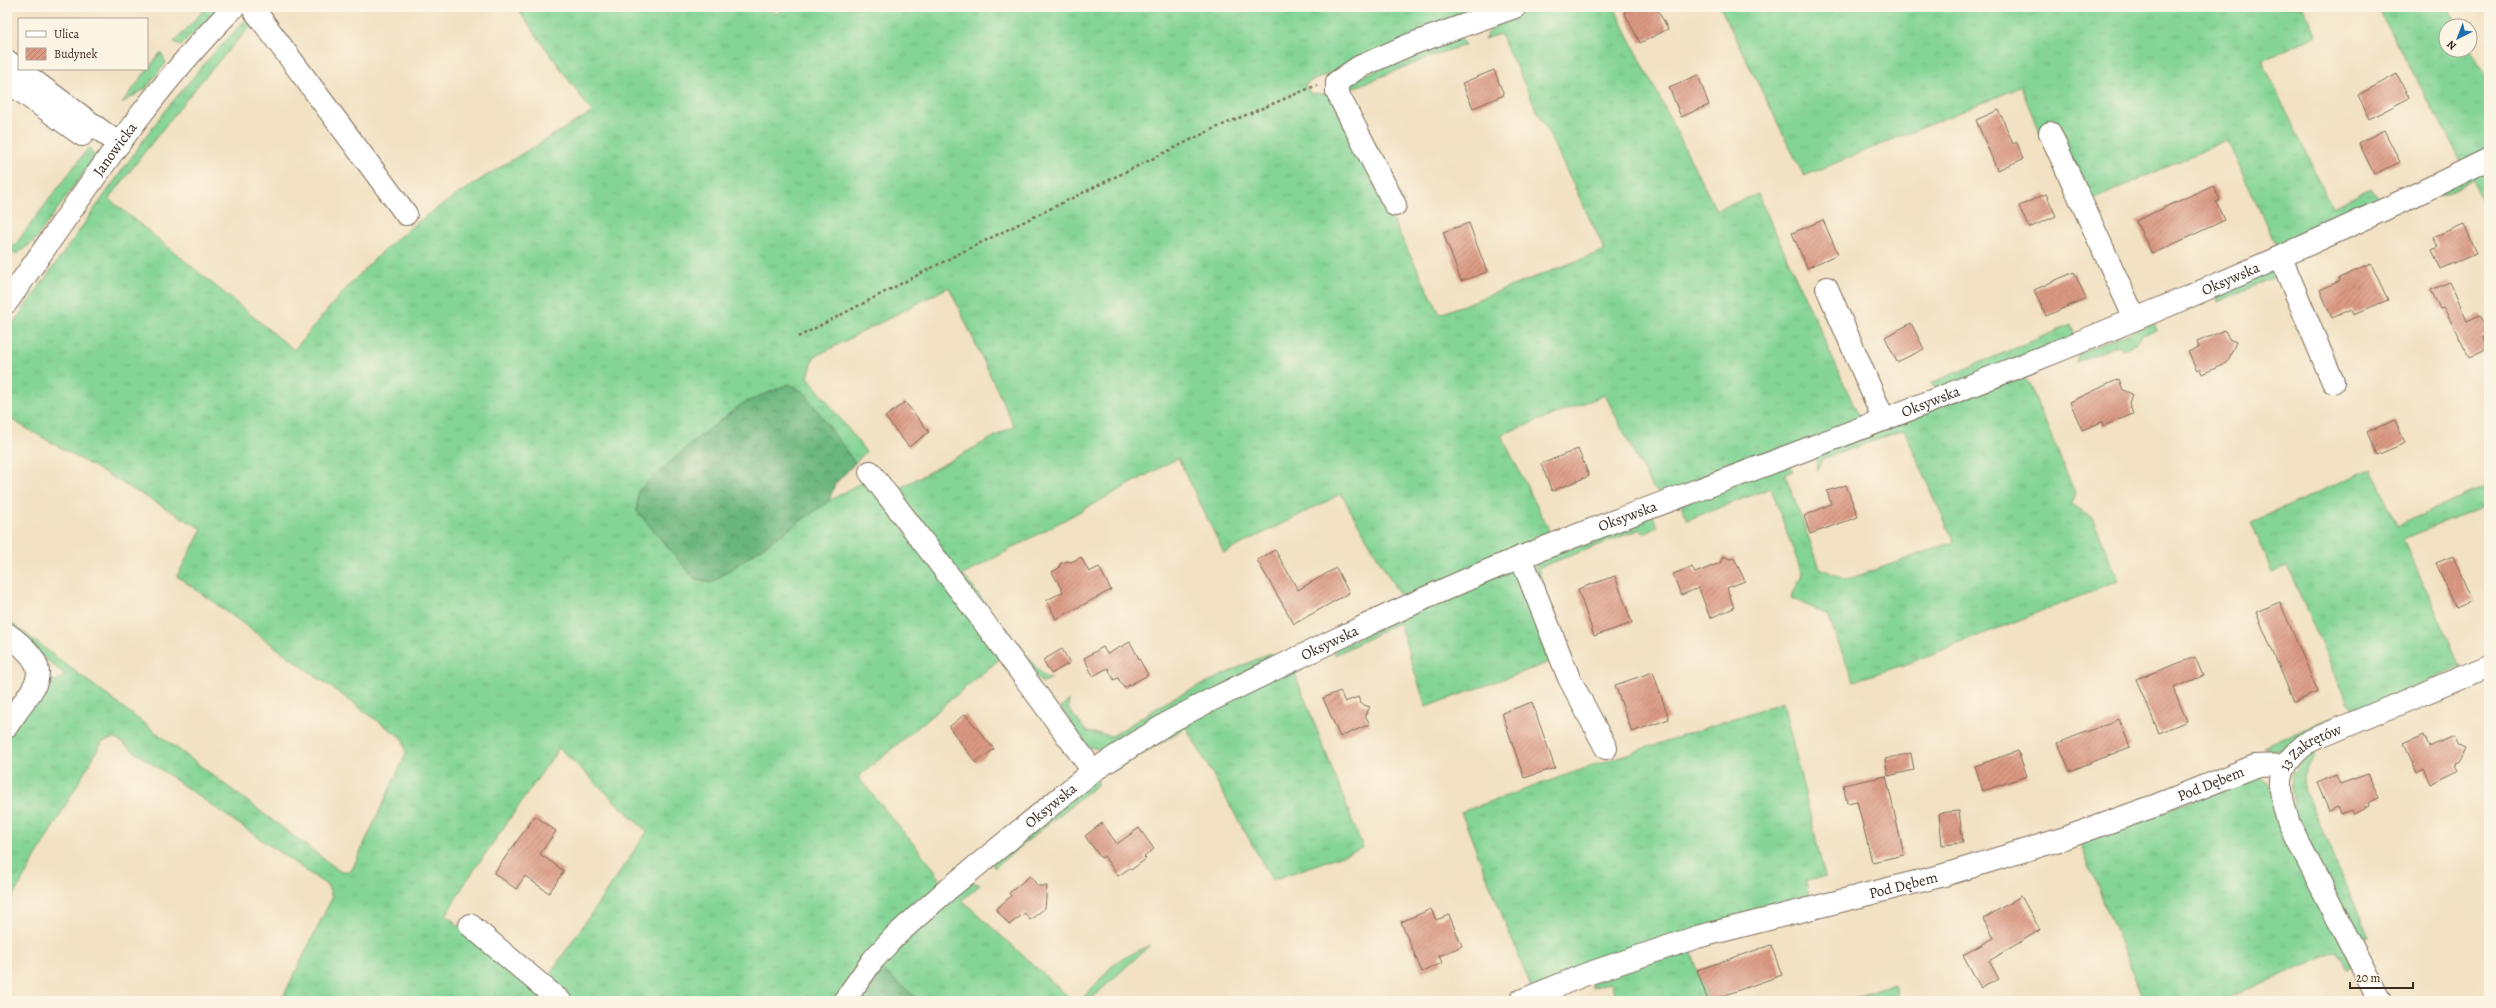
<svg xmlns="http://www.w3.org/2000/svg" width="2496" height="1008" viewBox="0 0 2496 1008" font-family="Alegreya,serif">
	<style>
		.grass { fill: url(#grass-tufts); stroke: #5f7f5a }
		.forest { fill: url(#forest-crowns); stroke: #52704e }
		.building { fill: url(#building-hatch) }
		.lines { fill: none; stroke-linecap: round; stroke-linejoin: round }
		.minor-casing { stroke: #7b6a58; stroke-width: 24 }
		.path { stroke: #7b6a58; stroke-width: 2.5; stroke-dasharray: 3 3; stroke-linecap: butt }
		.minor { stroke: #fff; stroke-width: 22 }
		.labels { text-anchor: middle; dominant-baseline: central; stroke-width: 3.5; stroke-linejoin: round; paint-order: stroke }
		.street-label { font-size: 15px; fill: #3b2a1e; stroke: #fcf5e5 }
	</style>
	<defs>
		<pattern id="grass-tufts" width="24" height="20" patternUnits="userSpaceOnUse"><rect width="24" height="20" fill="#83d495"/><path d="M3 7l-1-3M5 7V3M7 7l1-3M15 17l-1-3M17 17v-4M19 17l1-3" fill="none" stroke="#72b680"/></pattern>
		<pattern id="forest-crowns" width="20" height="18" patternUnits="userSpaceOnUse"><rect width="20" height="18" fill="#6ab67e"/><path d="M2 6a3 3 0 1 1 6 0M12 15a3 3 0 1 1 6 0" fill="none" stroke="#589467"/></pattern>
		<pattern id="building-hatch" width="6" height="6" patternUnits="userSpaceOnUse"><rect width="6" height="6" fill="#db9983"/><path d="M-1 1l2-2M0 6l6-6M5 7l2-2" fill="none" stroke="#b37d6b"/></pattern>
	</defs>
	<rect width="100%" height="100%" fill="#fcf5e5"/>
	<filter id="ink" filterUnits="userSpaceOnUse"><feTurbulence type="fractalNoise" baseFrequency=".025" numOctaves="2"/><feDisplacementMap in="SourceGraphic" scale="8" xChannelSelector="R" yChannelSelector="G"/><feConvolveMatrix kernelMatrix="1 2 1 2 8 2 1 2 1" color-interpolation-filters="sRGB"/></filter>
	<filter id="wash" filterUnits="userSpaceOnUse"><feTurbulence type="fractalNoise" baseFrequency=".012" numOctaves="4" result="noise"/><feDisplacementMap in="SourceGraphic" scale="16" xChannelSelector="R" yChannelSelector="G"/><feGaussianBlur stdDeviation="0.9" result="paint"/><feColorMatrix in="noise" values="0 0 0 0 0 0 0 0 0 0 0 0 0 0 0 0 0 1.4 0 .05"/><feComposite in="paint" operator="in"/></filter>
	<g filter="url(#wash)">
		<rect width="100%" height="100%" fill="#f2e1c3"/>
		<g class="grass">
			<path d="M207,7H220L181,46L174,42Z"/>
			<path d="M516,7H770L775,14L787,7H1464L1468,15L1305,84L1310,93L1329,94L1440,314L1605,250L1500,34L1484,39C1509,0 1572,7 1614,7L1716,210L1758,194L1861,421L1661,495L1651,486L1605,395L1501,435L1548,528V536L1402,599L1341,494L1224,553L1178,458L963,575L985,603L977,606L896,490L1014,426L949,287L814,357L808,377L866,452L855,463L804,392L789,384L742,404L695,440L638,491L637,511L694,578L711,583L829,501L866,480L1002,657L858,777L935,870L941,885L836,1001H574L547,978L647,832L559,748L465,883L446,915L552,1001H281L332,898L328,886L115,738L102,742L7,907V736L45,678L57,681L64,674L7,628V620L341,872L352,870L406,754L403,739L177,576L202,529L7,417V332L163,113L211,56L249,16L257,20C202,76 156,137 109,199L294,350C331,305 368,260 415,224C471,183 532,148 592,112Z"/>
			<path d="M1720,7H2303L2317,35L2262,61L2332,207L2371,189L2378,201L2340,226H2314L2300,233L2287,248L2279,252L2227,140L2090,201L2039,132L2021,87L1804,176Z"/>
			<path d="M2377,7H2448L2458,26H2446V50H2470V48L2489,83V153L2463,164Z"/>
			<path d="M1458,36L1465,45L1437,54L1348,90L1404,203L1343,89L1346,83Z"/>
			<path d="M161,52L166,63L146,88L122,103Z"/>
			<path d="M89,147L95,157L35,240L17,254L11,250Z"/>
			<path d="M2489,166V217L2473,180L2439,197L2441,191Z"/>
			<path d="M2276,270L2278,275L2218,302L2217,295Z"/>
			<path d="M2153,323L2156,330L2142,335L2137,343L2123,349L2118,345L2076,362L2079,353Z"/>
			<path d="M2071,325L2076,338L1938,393L1931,383Z"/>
			<path d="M2021,375L2029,383L2075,493L2071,505L2092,517L2119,581L1909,663L1853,681L1828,615L1791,598L1802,574L1771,488L1687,520L1680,502L1789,462L1793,471L1785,474L1820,568L1846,580L1954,542L1904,430L1822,459L1817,471L1816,452Z"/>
			<path d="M2371,468L2397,525L2489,485V505L2403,539L2461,667L2357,711L2348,704L2287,566L2272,572L2251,523Z"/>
			<path d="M1652,513L1658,527L1643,533L1641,529L1538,568L1544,585L1534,569L1538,561Z"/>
			<path d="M1515,566L1553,661L1426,707L1399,623L1335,655L1334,649Z"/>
			<path d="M1006,629L1044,677L1051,678L1042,683L1000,636Z"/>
			<path d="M1270,653L1275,663L1104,751L1086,746L1061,708L1069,700L1068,708L1087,732L1112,736L1173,698Z"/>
			<path d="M1298,664L1304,669L1295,674L1363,848L1272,880L1186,727L1114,771L1112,766L1161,734Z"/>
			<path d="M2489,674V682L2426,707V699Z"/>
			<path d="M1783,702L1825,877L1806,881L1810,903L1532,990L1461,812L1600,763Z"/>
			<path d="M2335,716L2332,723L2281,750L2274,751L2264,747Z"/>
			<path d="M2313,749L2315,755L2304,776V789L2369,937L2356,942L2294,819L2291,775Z"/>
			<path d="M2260,776L2268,781L2274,792L2352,966L2347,969L2337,950L2224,1001H2144L2082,848L2084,840Z"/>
			<path d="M1094,778L1099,783L994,868L992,859Z"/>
			<path d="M968,880L980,885L962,900L1073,1001H920L877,965Z"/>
			<path d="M1150,945L1089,1001H1080L1116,962Z"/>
			<path d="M1690,947L1708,1001H1617L1610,982L1592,988V983Z"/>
			<path d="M1894,984L1899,1001H1845Z"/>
		</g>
		<g class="forest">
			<path d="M789,384L804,392L855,463L835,484L829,501L711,583L694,578L637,511L638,491L695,440L742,404Z"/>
			<path d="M877,965L920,1001H851Z"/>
		</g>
		<g id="blocks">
			<g class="building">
				<path d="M1634,7H1656L1668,29L1640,43L1624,12Z"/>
				<path d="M1494,70L1504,95L1473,108L1462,83Z"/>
				<path d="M2397,74L2409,98L2369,119L2358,95Z"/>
				<path d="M1698,75L1709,105L1681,117L1669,87Z"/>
				<path d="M1999,110L2013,144L2017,142L2023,159L1997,170L1976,120Z"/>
				<path d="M2384,130L2400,162L2374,174L2359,143Z"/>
				<path d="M2213,185L2220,200L2216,202L2225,220L2152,254L2136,221Z"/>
				<path d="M2046,194L2056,216L2029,228L2019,206Z"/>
				<path d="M1823,220L1838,254L1807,268L1792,233Z"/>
				<path d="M1469,223L1487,272L1461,281L1443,232Z"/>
				<path d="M2464,224L2477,253L2441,269L2432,250L2438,247L2433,237Z"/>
				<path d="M2371,264L2388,300L2354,314L2352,309L2332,318L2320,290L2340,281L2339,278Z"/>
				<path d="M2074,272L2086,298L2046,316L2034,290Z"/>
				<path d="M2450,282L2467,321L2480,315L2489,333L2482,337L2488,348L2469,357L2444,308L2440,309L2431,290Z"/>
				<path d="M1911,323L1924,349L1897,362L1885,337Z"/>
				<path d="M2225,330L2229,339L2236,342L2227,363L2202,374L2200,369L2197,371L2188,352L2199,347L2197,342Z"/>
				<path d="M2119,379L2123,390L2132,394L2129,403L2133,414L2103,426L2102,422L2082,430L2070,402Z"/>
				<path d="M905,402L929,432L909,447L885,417Z"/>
				<path d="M2395,420L2405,443L2377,455L2367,432Z"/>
				<path d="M1578,449L1589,476L1552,491L1541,464Z"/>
				<path d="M1846,485L1858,517L1810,534L1804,516L1831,504L1827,491Z"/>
				<path d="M1275,550L1298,590L1336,568L1349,593L1294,624L1257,560Z"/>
				<path d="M1723,556L1730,559L1734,558L1745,581L1727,588L1734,608L1710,618L1699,588L1681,595L1673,574L1692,567L1695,573L1720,563Z"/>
				<path d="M2453,556L2472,601L2456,608L2436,563Z"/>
				<path d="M1081,557L1089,572L1099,567L1111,590L1056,619L1047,600L1063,592L1052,572L1059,568L1060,564L1067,561L1071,562Z"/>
				<path d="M1615,576L1632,623L1594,636L1578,589Z"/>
				<path d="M2280,602L2318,692L2294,702L2256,612Z"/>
				<path d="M1130,642L1148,675L1124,688L1118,678L1114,680L1108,668L1093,676L1084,658L1103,647L1107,654Z"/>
				<path d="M1062,649L1070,663L1051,674L1043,660Z"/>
				<path d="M2195,657L2203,676L2173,688L2187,721L2159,733L2136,679Z"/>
				<path d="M1653,672L1669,719L1632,732L1615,685Z"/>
				<path d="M1340,691L1345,702L1358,697L1361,704L1370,707L1365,715L1370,724L1340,737L1323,698Z"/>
				<path d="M1532,702L1555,768L1524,778L1502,713Z"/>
				<path d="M965,714L994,749L976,763L949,727Z"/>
				<path d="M2119,719L2130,747L2070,771L2058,743Z"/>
				<path d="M2424,735L2429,747L2453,736L2458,746L2466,749L2460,762L2455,764L2458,771L2431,784L2424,769L2417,773L2404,744Z"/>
				<path d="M2018,751L2027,776L1983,791L1975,766Z"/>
				<path d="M1911,753L1914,770L1888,776L1885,759Z"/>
				<path d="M2368,774L2379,798L2368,803L2369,806L2353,813L2352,810L2341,814L2338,807L2329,811L2317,783L2336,775L2340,784Z"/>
				<path d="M1886,776L1904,855L1872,862L1857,801L1847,803L1843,785Z"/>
				<path d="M1959,811L1963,843L1942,845L1939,813Z"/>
				<path d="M535,816L556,831L540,854L564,871L549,893L525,876L516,889L494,873Z"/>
				<path d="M1102,823L1117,844L1139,828L1154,849L1144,857L1146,859L1131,870L1130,868L1118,876L1104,856L1101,858L1085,836Z"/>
				<path d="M1030,876L1038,886H1047L1045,908L1030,920L1025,913L1009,925L996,909L1011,896L1009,893Z"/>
				<path d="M2021,896L2040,930L1989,961L1999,979L1981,988L1963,955L1994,938L1983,919Z"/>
				<path d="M1431,909L1436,920L1449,915L1462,946L1439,956L1442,963L1422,972L1401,922Z"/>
				<path d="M1771,945L1782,975L1708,1001L1697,970Z"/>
			</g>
		</g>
	</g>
	<g filter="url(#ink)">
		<use href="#blocks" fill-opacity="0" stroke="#7b6a58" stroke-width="1"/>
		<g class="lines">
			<g class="minor-casing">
				<g id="minor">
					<path d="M252,7L406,214"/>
					<path d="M7,61L119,144"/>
					<path d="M7,81L82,135"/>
					<path d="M2050,133L2135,319"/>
					<path d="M1395,205L1337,92V82L1359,67L1409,45L1515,7"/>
					<path d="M2281,258L2333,382"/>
					<path d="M1827,288L1884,420"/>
					<path id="s1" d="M7,302C79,201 146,95 234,7"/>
					<path d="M870,472L978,614L1093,771"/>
					<path d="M1521,557L1569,678L1606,748"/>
					<path d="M7,634C59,672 36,682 7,726"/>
					<path d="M470,925L560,1001"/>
					<path id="s2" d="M844,1001L873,960L894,937L947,890L1093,771L1169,722L1207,702C1295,659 1383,616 1473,577C1583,530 1696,492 1807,449C2038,361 2268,269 2489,159"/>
					<path id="s3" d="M1520,1001L1584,975L1697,937L1944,875L2062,839L2157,805L2255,766L2284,765"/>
					<path id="s4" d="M2380,1001L2289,824C2277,785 2274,766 2310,741L2489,666"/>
				</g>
			</g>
			<path class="path" d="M798,337L968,249L1213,129L1317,85"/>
			<use href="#minor" class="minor"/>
		</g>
	</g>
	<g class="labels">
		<g class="street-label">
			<text stroke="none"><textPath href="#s1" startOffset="187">Janowicka</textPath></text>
			<text stroke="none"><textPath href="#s2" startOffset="1582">Oksywska</textPath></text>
			<text stroke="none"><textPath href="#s2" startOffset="1258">Oksywska</textPath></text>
			<text stroke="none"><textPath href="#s2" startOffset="934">Oksywska</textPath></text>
			<text stroke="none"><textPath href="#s2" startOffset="610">Oksywska</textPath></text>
			<text stroke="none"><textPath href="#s4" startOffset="291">13 Zakrętów</textPath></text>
			<text stroke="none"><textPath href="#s3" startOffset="725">Pod Dębem</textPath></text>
			<text stroke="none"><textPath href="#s2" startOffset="286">Oksywska</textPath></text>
			<text stroke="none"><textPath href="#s3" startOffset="401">Pod Dębem</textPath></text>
		</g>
	</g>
	<rect width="2496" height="1008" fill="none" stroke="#fcf5e5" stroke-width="24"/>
	<rect x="18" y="18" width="130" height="52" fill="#fcf5e5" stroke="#afa495"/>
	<rect x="26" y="31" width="20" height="6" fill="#ffffff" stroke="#afa495"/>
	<text x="54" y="38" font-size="12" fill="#3b2a1e">Ulica</text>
	<rect x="26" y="48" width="20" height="12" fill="url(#building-hatch)" stroke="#afa495"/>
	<text x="54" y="58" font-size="12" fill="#3b2a1e">Budynek</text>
	<g transform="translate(2458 38) rotate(222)"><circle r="19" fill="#fcf5e5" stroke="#afa495"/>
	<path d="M0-3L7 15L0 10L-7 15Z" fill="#1f6fb2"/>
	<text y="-6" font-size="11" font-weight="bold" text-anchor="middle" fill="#3b2a1e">N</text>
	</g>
	<path d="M2350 982v6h63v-6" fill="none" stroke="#3b2a1e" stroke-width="2"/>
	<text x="2356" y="982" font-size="12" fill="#3b2a1e" stroke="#fcf5e5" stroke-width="3" paint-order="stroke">20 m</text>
</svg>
